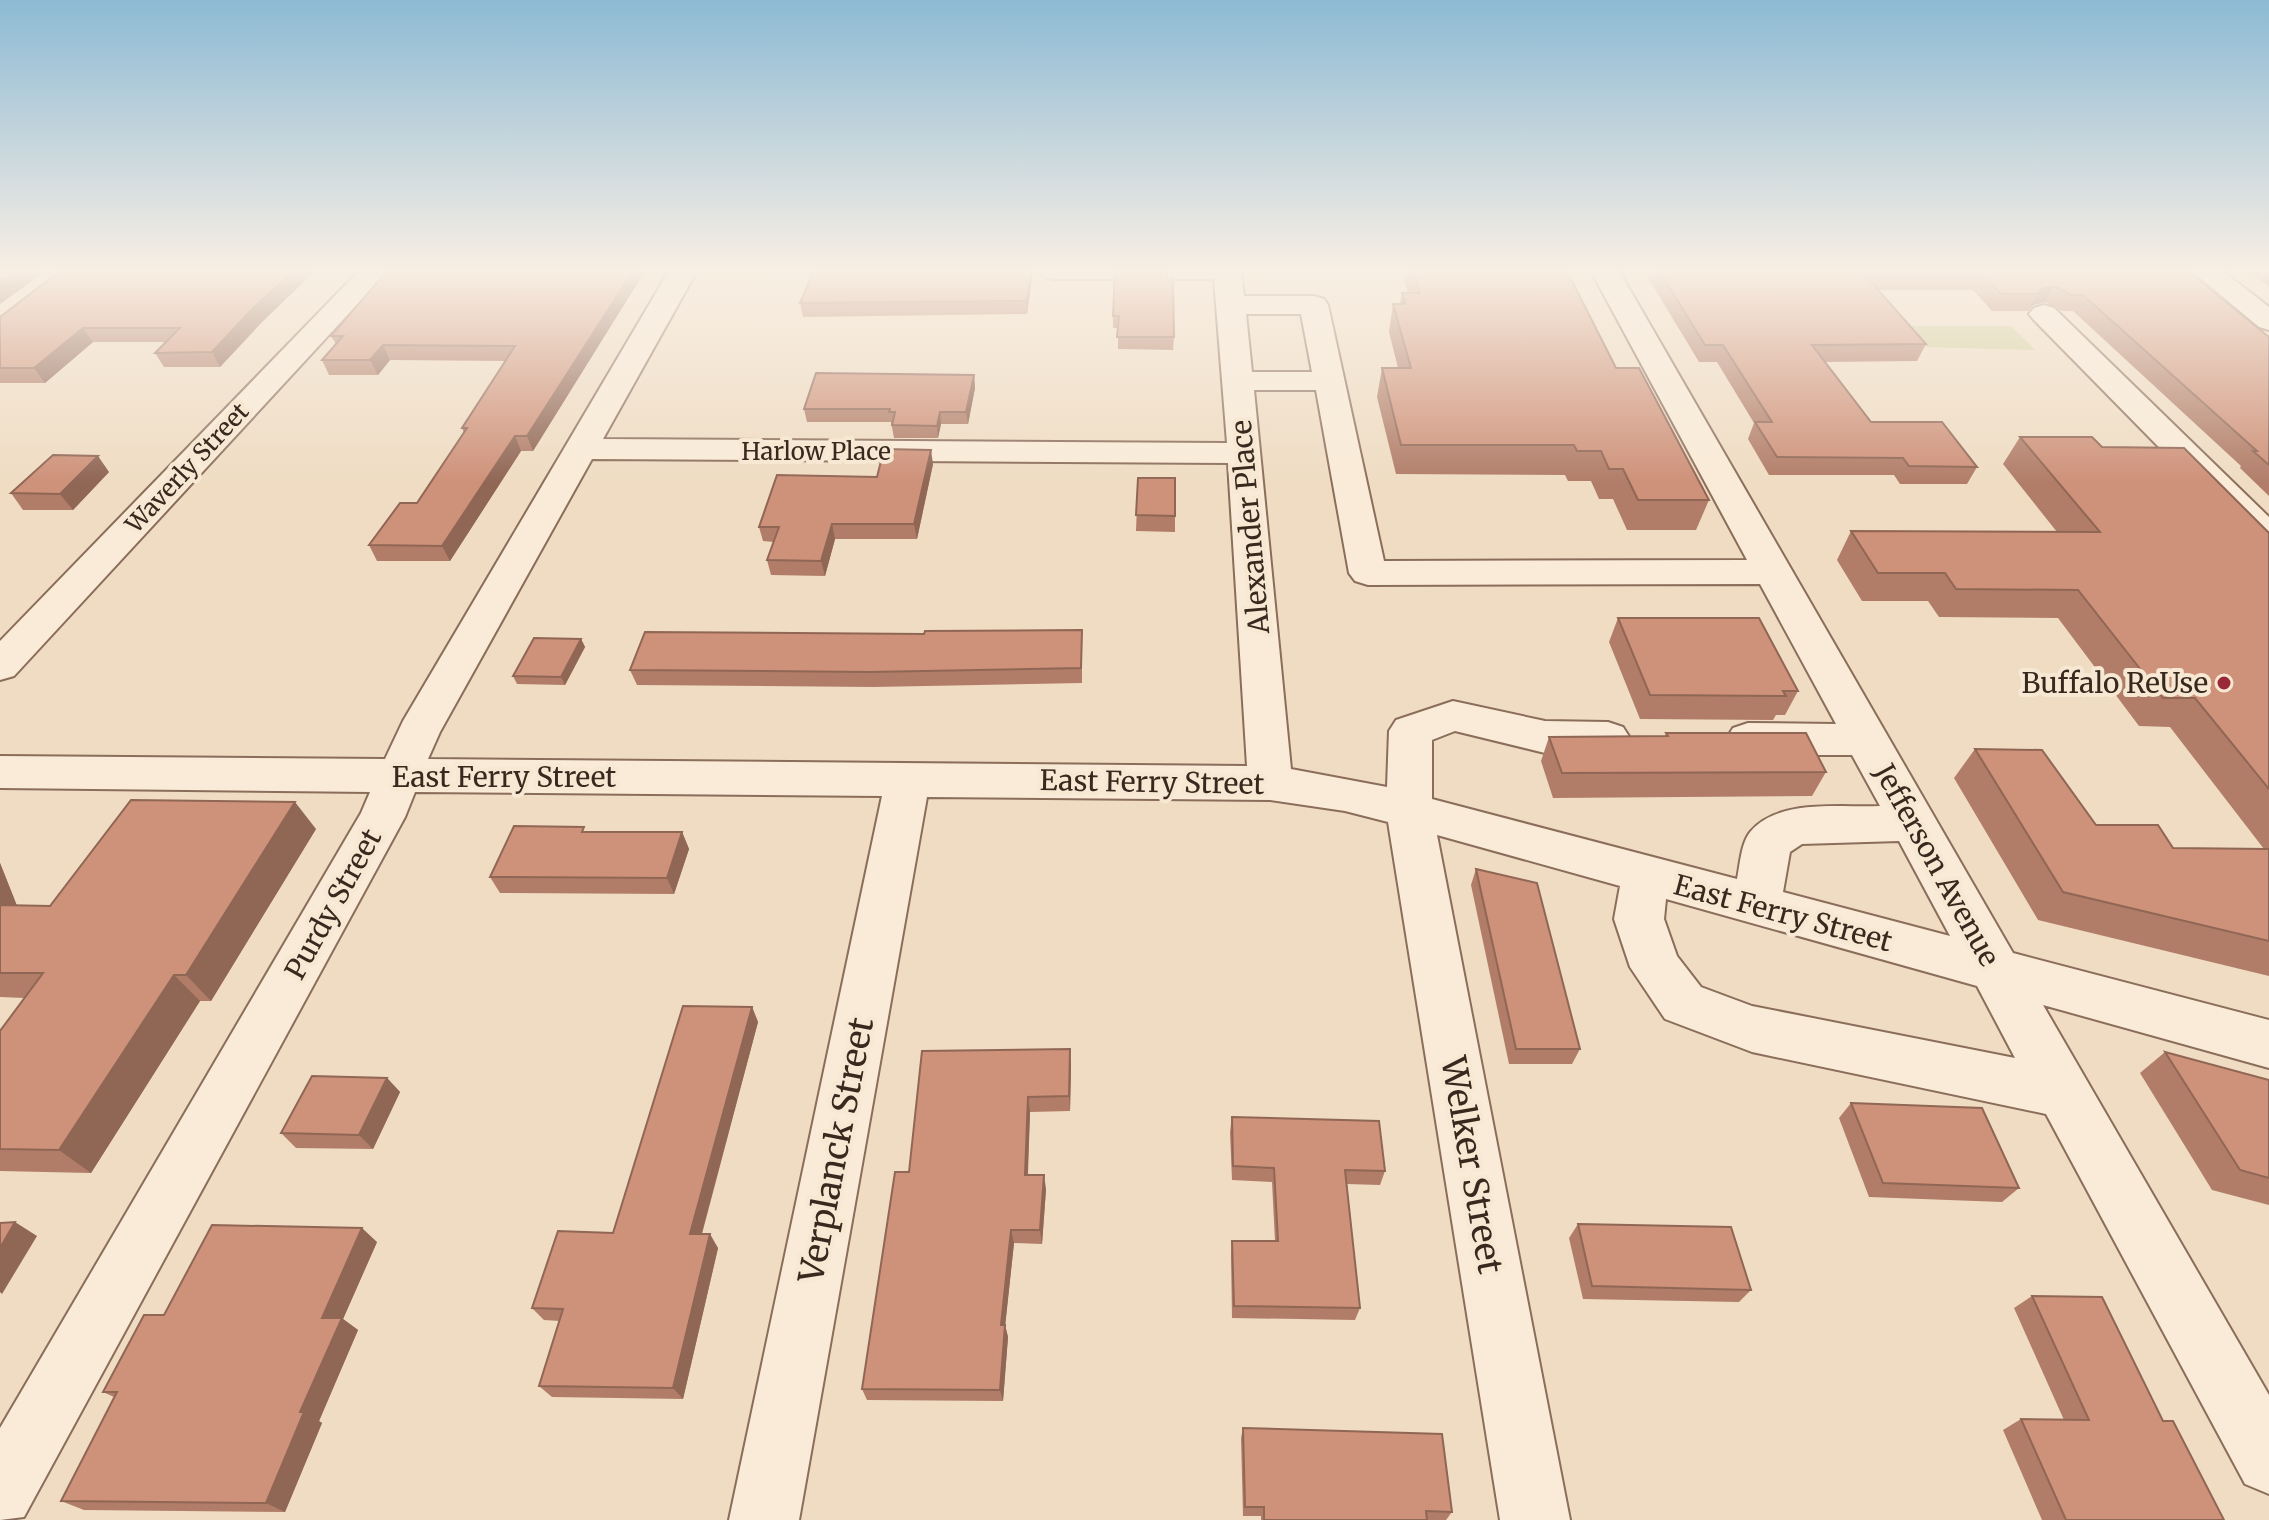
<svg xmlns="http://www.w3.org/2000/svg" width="2269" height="1520" viewBox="0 0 2269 1520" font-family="Merriweather,serif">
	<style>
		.green { fill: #cdcd97 }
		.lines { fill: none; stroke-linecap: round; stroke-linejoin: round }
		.minor-casing { stroke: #8a6d5a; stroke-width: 4 }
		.minor { fill: #f9ebd7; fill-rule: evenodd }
		.wall { fill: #b17d68 }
		.shaded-wall { fill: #906655 }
		.building { fill: #ce9179; stroke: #906655; stroke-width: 2 }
		.poi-dot { fill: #9a2938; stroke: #f6e8d3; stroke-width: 3 }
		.labels { text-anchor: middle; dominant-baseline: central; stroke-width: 8; stroke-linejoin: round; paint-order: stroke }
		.far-street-label { font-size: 24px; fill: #39281e; stroke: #f6e8d3 }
		.street-label { font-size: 28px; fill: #39281e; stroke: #f6e8d3 }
		.poi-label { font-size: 28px; fill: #39281e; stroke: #f6e8d3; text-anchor: end }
		.near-street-label { font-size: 34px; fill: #39281e; stroke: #f6e8d3 }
	</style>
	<rect width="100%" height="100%" fill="#efdcc3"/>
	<path class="green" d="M1905,326H2011L2035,350L1925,347Z"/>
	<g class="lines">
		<g class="minor-casing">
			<g id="minor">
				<path d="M359,271H388L14,676L0,680V641Z"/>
				<path d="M669,271H697L603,439L1227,443L1214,279H1054L1044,277L1040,271H1241L1244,296H1314L1324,299L1328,305L1384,561L1747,560L1591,271H1619L2013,953L2269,1020V1068L2043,1005L2269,1395V1494L2245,1484L2046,1114L1752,1052L1665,1019L1630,967L1614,919L1620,886L1437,835L1570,1520H1500L1388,822L1345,811L1270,800L927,797L799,1520H729L882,796L415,792L405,817L24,1517L0,1520V1428L361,813L370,792L0,788V756L385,759L403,721ZM1246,314H1301L1312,372H1252ZM1254,390H1316L1349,573L1355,581L1368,585L1760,584L1836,724L1748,723L1733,728L1726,739L1733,750L1748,755H1852L1880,806C1841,808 1780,798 1751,831C1741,842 1740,865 1737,879L1432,799V740L1455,731L1545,753L1608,754L1623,749L1630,738L1623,727L1608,722L1545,721L1453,701L1396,720L1389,731L1387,787L1291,769ZM592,459L1228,463L1247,766L428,759L440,732ZM1899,841L1950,936L1783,892L1790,852L1802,844ZM1666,899L1977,986L2015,1058L1752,1006L1701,987L1677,956L1664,919Z"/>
				<path d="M2192,271H2223L2269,307V330L2259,327Z"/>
				<path d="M2044,305L2054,308L2269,517V549L2256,546L2034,320L2029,314L2034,308Z"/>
			</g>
		</g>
		<use href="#minor" class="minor"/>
	</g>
	<g class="wall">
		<path d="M60,271H315L262,322L220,367H164L155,353L166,342H93L45,383H0V317Z"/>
		<path d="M645,271L533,451H521L450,561H377L369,545L417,503L464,433L462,428L506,361L390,360L378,375H329L322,360L336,344L331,336Z"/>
		<path d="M814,271H1033L1027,314L803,317L800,303Z"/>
		<path d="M1406,271H1567L1616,368L1709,500L1696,530H1627L1613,499H1599L1591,481H1568L1565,475L1396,474L1377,397L1382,368H1398L1389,332L1393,304H1400L1402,293H1408L1404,281Z"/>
		<path d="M1644,271H2188L2269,337V496L2240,468L2241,466L2073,311H2062L2045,302L2033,305L2028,311H1992L1973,290H1878L1926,344L1917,361L1825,362L1871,422L1977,467L1967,484H1900L1894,475H1769L1748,439L1754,423L1717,362H1699Z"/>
		<path d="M2248,271H2269V287Z"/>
		<path d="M1167,278L1174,337L1173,350L1118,349V328H1113V316Z"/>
		<path d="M974,375L975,388L968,424H941L938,438H894L891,422H807L804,409Z"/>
		<path d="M2020,437L2102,447L2269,533V976L2038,920L1954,778L1975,749L2096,825L2173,848L2264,849L2170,727L2139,726L2058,618L1939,617L1928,601H1862L1837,560L1851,531L2057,532L2003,464Z"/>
		<path d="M933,464L917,539H835L825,576L771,575L767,560L774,542L763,541L759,527L877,477Z"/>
		<path d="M109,472L73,510H23L11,493Z"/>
		<path d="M1138,478L1175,516V532L1136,531Z"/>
		<path d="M1618,618L1798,691L1785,715H1776L1773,720L1640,719L1609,642Z"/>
		<path d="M1082,630V683L873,687L637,685L630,670L924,634Z"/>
		<path d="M581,639L585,647L565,685L517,684L513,676Z"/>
		<path d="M1666,733L1826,772L1812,796L1553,798L1541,761L1549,737L1665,736Z"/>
		<path d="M316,829L211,1001H200L91,1173L0,1171V1031L24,998L0,997V863L17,906H50Z"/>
		<path d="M586,832H682L689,849L674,894L500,893L490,877Z"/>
		<path d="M1476,869L1580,1049L1572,1064H1509L1471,885Z"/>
		<path d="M752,1007L758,1022L702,1234L718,1248L683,1399L552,1397L539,1386L560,1321L544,1320L532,1308L613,1233Z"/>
		<path d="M2165,1052L2269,1080V1205L2212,1190L2140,1073Z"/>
		<path d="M1071,1064L1070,1111L1030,1112L1028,1175L1046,1189L1042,1244L1014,1243L1005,1325L1008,1337L1003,1401L867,1400L862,1389L909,1172Z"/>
		<path d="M387,1078L400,1092L373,1149L296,1148L281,1133Z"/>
		<path d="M1851,1103L2019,1188L2002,1202L1869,1197L1839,1118Z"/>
		<path d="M1232,1117L1385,1171L1380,1185L1347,1184L1360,1308L1355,1320L1232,1318L1231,1254L1232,1241H1275L1272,1182L1232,1180L1230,1132Z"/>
		<path d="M1578,1224L1751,1290L1739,1302L1583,1299L1569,1238Z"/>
		<path d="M377,1242L343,1319L358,1330L319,1421L322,1423L285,1512L84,1510L61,1501L114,1397L103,1392L164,1315Z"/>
		<path d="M2032,1296L2163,1421L2224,1520H2042L2003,1430L2021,1419L2064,1420L2014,1308Z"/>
		<path d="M1243,1428L1452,1512L1446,1520H1261V1516H1243L1241,1438Z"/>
	</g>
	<g class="shaded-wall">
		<path d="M17,271H46L0,304V283Z"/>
		<path d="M294,271H315L262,322L220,367L212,352L254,307Z"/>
		<path d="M633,271H645L533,451L527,436Z"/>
		<path d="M1031,271H1033L1027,314V301Z"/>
		<path d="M2054,286L2045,302L2033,305L2028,311L2037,294L2042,289Z"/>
		<path d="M83,328L93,342L45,383L34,368Z"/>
		<path d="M383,345L390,360L378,375L370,360Z"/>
		<path d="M974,375L975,388L968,424L966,412Z"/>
		<path d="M940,412L941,424L938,438L937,426Z"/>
		<path d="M515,436L521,451L450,561L442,546Z"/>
		<path d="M931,450L933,464L917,539L914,524Z"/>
		<path d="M98,456L109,472L73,510L60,494Z"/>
		<path d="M832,524L835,539L825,576L821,561Z"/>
		<path d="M581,639L585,647L565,685L561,677Z"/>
		<path d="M295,802L316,829L211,1001L186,975Z"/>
		<path d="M682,832L689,849L674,894L667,878Z"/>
		<path d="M0,863L27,931L0,907Z"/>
		<path d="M174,975L200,1001L91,1173L59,1150Z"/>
		<path d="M752,1007L758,1022L698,1247L690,1234Z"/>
		<path d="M1070,1049L1071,1064L1070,1111L1069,1096Z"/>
		<path d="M387,1078L400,1092L373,1149L359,1135Z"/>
		<path d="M1028,1097L1030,1112L1027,1188L1025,1175Z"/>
		<path d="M1044,1175L1046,1189L1042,1244L1040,1230Z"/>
		<path d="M15,1222L37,1236L2,1294L0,1292V1248Z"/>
		<path d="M362,1228L377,1242L343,1319L358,1330L319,1421L322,1423L285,1512L266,1503L300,1412L322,1318Z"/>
		<path d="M1011,1230L1014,1243L1004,1337L1001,1325Z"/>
		<path d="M710,1234L718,1248L683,1399L673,1388Z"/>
		<path d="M1005,1325L1008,1337L1003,1401L1000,1390Z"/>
	</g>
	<g class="building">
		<path d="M0,271H17L0,283Z"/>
		<path d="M60,271H294L254,307L212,352L155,353L180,328H83L34,368H0V317Z"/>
		<path d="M387,271H633L527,436H515L442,546L369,545L400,503H417L467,428H462L515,346L383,345L370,360H322L343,336H331Z"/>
		<path d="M814,271H1031L1027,301L800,303Z"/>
		<path d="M1115,271H1167V278H1173L1174,337H1117L1119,316H1113Z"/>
		<path d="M1414,271H1567L1616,368H1639L1709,500H1638L1623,469H1609L1601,451H1577L1574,445H1401L1382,368H1411L1393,304H1405L1402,293H1420Z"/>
		<path d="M1659,271H2188L2269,337V465L2253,451H2257L2083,295H2071L2054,286L2042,289L2037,294H2001L1982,274H1864L1926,344L1812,345L1871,422H1942L1977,467L1909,466L1903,458L1777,457L1755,422H1772L1723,345H1705Z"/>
		<path d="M816,373L974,375L966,412H940L937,426L892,425L895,412H889L890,409H804Z"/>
		<path d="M2020,437H2092L2102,447L2184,448L2269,533V789L2195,698H2163L2078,590L1956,589L1945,573H1878L1851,531L2100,532Z"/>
		<path d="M884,449L931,450L914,524H832L821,561L767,560L779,527H759L777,475L877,477Z"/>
		<path d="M53,455L98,456L60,494L11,493Z"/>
		<path d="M1138,478H1175V516L1136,515Z"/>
		<path d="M1618,618H1759L1798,691H1783L1786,696L1650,695Z"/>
		<path d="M1082,630L1081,668L870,672L630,670L645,632L924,634L925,631Z"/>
		<path d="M534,638L581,639L561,677L513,676Z"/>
		<path d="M1666,733H1806L1826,772L1562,773L1549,737L1668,736Z"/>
		<path d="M1975,749L2042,750L2096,825H2158L2173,848L2269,849V941L2063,892Z"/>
		<path d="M131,800L295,802L186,975H174L59,1150L0,1149V1031L43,973H0V905L50,906Z"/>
		<path d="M514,826L584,827L582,832H682L667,878L490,877Z"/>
		<path d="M1476,869L1537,883L1580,1049H1516Z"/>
		<path d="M683,1006L752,1007L690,1234H710L673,1388L539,1386L563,1309L532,1308L558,1231L613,1233Z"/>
		<path d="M1070,1049L1069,1096L1028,1097L1025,1175H1044L1040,1230H1011L1001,1325H1005L1000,1390L862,1389L895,1172H909L922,1051Z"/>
		<path d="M2165,1052L2269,1080V1178L2240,1170Z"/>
		<path d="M312,1076L387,1078L359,1135L281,1133Z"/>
		<path d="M1851,1103L1982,1108L2019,1188L1883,1183Z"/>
		<path d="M1232,1117L1379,1121L1385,1171L1345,1170L1360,1308L1234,1306L1232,1241H1278L1274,1168L1233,1166Z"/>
		<path d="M15,1222L0,1248V1223Z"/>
		<path d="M1578,1224L1731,1227L1751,1290L1592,1286Z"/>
		<path d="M212,1225L362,1228L322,1318H342L300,1412H304L266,1503L61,1501L117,1392H103L144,1315H164Z"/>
		<path d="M2032,1296L2102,1297L2163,1421H2173L2224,1520H2066L2021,1419L2089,1420Z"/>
		<path d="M1243,1428L1442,1434L1452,1512L1426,1511L1427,1520H1264V1507H1245Z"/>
	</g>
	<linearGradient id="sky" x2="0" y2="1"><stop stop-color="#8dbad4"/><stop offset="0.56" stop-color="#f8efe4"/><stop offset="1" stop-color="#f8efe4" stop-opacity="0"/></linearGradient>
	<rect width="2269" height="483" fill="url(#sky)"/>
	<circle class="poi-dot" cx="2224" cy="683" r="8"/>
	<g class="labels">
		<g class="far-street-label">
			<text x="816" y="451">Harlow Place</text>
			<text transform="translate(187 468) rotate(-47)">Waverly Street</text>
		</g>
		<g class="street-label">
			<text transform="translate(1250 527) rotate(-95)">Alexander Place</text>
			<text x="504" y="777">East Ferry Street</text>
			<text transform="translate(1152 782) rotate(1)">East Ferry Street</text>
			<text transform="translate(1937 865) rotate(61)">Jefferson Avenue</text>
			<text transform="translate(333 904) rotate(-61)">Purdy Street</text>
			<text transform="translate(1783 913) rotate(15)">East Ferry Street</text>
		</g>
		<g class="poi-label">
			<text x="2208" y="683">Buffalo ReUse</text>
		</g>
		<g class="near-street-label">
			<text transform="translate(836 1150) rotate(-79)">Verplanck Street</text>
			<text transform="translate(1472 1165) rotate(80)">Welker Street</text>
		</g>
	</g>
</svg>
